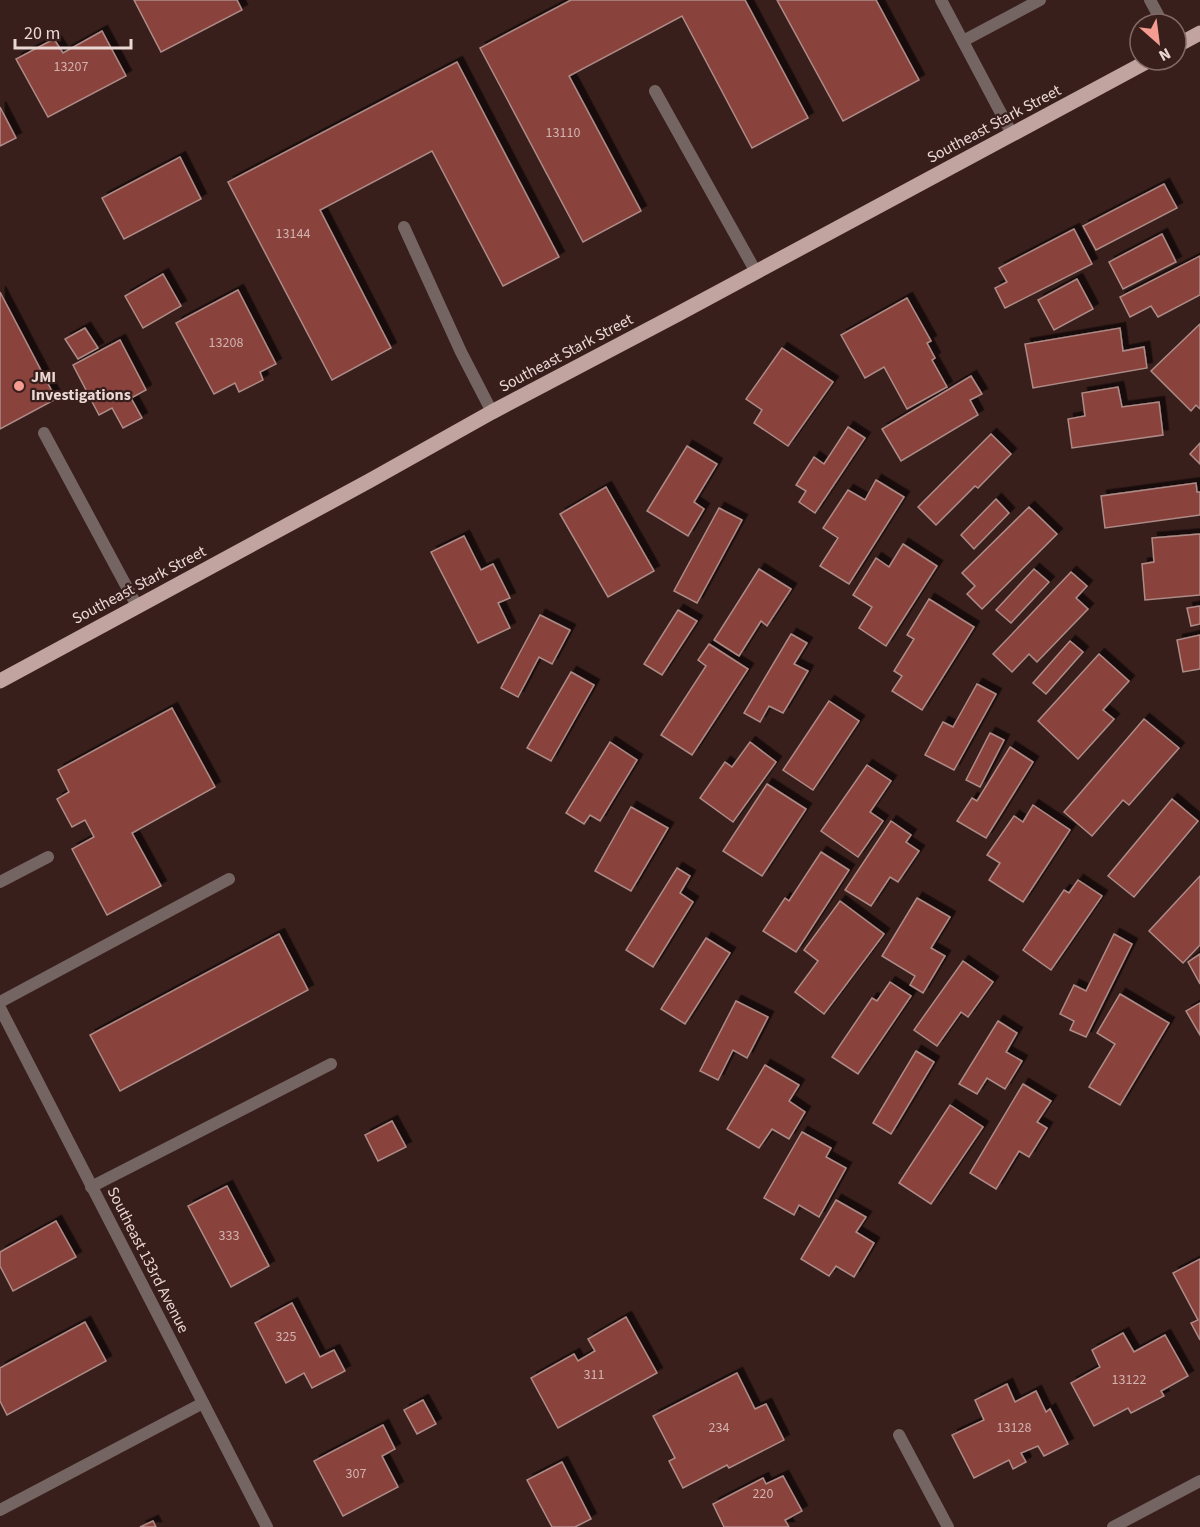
<svg xmlns="http://www.w3.org/2000/svg" width="1200" height="1527" viewBox="0 0 1200 1527" font-family="'Source Sans 3',sans-serif">
	<style>
		.building { fill: #8a423c; stroke: #ad8b87; stroke-width: 1.5; filter: url(#shadow) }
		.lines { fill: none; stroke-linecap: round; stroke-linejoin: round }
		.lane { stroke: #746563; stroke-width: 12 }
		.street { stroke: #746563; stroke-width: 12 }
		.primary { stroke: #c1a39f; stroke-width: 15 }
		.poi-dot { fill: #f59c92; stroke: #391f1c; stroke-width: 2 }
		.labels { text-anchor: middle; dominant-baseline: central; stroke-width: 4.5; stroke-linejoin: round; paint-order: stroke }
		.number-label { font-size: 14px; fill: #d2b2af }
		.street-label { font-size: 16px; fill: #ead8d5; stroke: #391f1c }
		.poi-label { font-size: 16px; font-weight: bold; fill: #ead8d5; stroke: #391f1c; text-anchor: start }
	</style>
	<defs>
		<filter id="shadow"><feDropShadow dx="5.5" dy="-5.5" stdDeviation="0" flood-color="#0009"/></filter>
	</defs>
	<rect width="100%" height="100%" fill="#391f1c"/>
	<g class="building">
		<path d="M134,0H237L242,10L161,52Z"/>
		<path d="M571,0H745L808,118L752,148L682,16L569,76L641,211L583,242L480,48Z"/>
		<path d="M777,0H876L919,80L843,121Z"/>
		<path d="M102,31L126,76L48,117L16,59L54,39L63,53Z"/>
		<path d="M457,62L559,257L503,286L432,151L320,210L391,348L332,380L228,182Z"/>
		<path d="M0,107L16,138L0,146Z"/>
		<path d="M180,157L201,199L124,239L102,198Z"/>
		<path d="M1164,184L1177,208L1096,250L1083,226Z"/>
		<path d="M1074,229L1092,264L1005,308L995,288L1007,282L999,268Z"/>
		<path d="M1162,234L1176,262L1123,289L1109,262Z"/>
		<path d="M1200,256V295L1158,317L1151,306L1130,317L1120,297Z"/>
		<path d="M163,274L181,306L143,328L125,296Z"/>
		<path d="M1077,279L1093,309L1054,330L1038,300Z"/>
		<path d="M238,290L276,364L260,372L263,380L239,392L235,383L214,394L176,323Z"/>
		<path d="M0,292L56,399L0,429Z"/>
		<path d="M907,298L931,341L927,343L935,358L932,360L947,387L907,409L884,367L865,378L841,335Z"/>
		<path d="M1200,324V409L1196,405L1191,411L1151,371Z"/>
		<path d="M85,328L98,348L78,359L65,339Z"/>
		<path d="M1120,328L1123,351L1144,347L1147,368L1033,388L1025,344Z"/>
		<path d="M120,340L146,390L131,398L142,418L123,428L112,408L99,415L73,365Z"/>
		<path d="M782,348L833,382L788,446L754,423L762,410L746,399Z"/>
		<path d="M971,376L982,394L970,400L978,415L901,461L882,429Z"/>
		<path d="M1118,387L1122,407L1159,402L1163,435L1072,448L1068,419L1085,416L1082,393Z"/>
		<path d="M848,427L865,438L815,513L799,502L806,491L796,485L814,457L824,464Z"/>
		<path d="M991,434L1011,454L978,488L975,486L936,525L918,507Z"/>
		<path d="M1200,443V464L1190,454Z"/>
		<path d="M687,446L717,464L694,502L704,509L688,536L647,511Z"/>
		<path d="M876,480L904,497L849,584L820,566L838,538L823,528L848,490L865,500Z"/>
		<path d="M1196,483L1197,492H1200V515L1105,528L1101,496Z"/>
		<path d="M606,487L654,571L608,597L560,514Z"/>
		<path d="M996,499L1009,513L974,549L961,535Z"/>
		<path d="M1029,507L1057,534L982,609L967,594L975,586L962,573Z"/>
		<path d="M719,508L742,520L697,603L674,591Z"/>
		<path d="M1200,534V595L1145,600L1142,564L1154,562L1152,538Z"/>
		<path d="M464,536L481,570L493,564L510,598L498,603L510,628L478,643L431,552Z"/>
		<path d="M903,544L937,566L886,646L859,628L872,607L853,595L876,558L889,567Z"/>
		<path d="M759,569L791,589L767,626L761,621L739,656L714,640Z"/>
		<path d="M1034,569L1049,582L1011,623L996,610Z"/>
		<path d="M1071,572L1087,586L1076,598L1088,609L1037,662L1029,654L1012,672L993,654Z"/>
		<path d="M929,599L974,627L922,710L892,691L902,676L894,671L914,639L907,635Z"/>
		<path d="M1200,606V624L1191,626L1187,608Z"/>
		<path d="M678,610L697,621L662,675L644,664Z"/>
		<path d="M540,615L570,630L552,664L539,657L518,697L501,688Z"/>
		<path d="M791,634L807,643L794,664L808,671L783,713L769,706L760,722L744,713Z"/>
		<path d="M1200,635V669L1183,672L1177,640Z"/>
		<path d="M1070,641L1083,652L1046,694L1033,683Z"/>
		<path d="M709,644L748,669L692,755L661,735L706,666L698,660Z"/>
		<path d="M1099,654L1129,681L1103,710L1114,719L1078,759L1038,721Z"/>
		<path d="M571,672L594,685L551,761L527,748Z"/>
		<path d="M977,684L996,694L954,770L925,755L943,722L953,727Z"/>
		<path d="M829,701L859,721L813,790L783,770Z"/>
		<path d="M172,708L215,787L132,833L161,886L107,915L72,849L94,837L85,820L72,827L57,799L69,792L58,770Z"/>
		<path d="M1144,719L1179,748L1129,805L1123,800L1092,836L1064,812Z"/>
		<path d="M990,733L1004,740L980,787L966,780Z"/>
		<path d="M610,742L637,760L600,821L590,815L584,824L566,813Z"/>
		<path d="M750,742L776,762L733,822L700,798L725,762L732,767Z"/>
		<path d="M1010,747L1033,762L986,838L957,821L972,798L977,801Z"/>
		<path d="M867,765L891,781L870,812L883,821L858,857L821,831Z"/>
		<path d="M767,784L806,809L762,876L723,851Z"/>
		<path d="M1172,799L1198,821L1134,897L1108,876Z"/>
		<path d="M1033,805L1070,830L1023,902L989,880L1000,863L987,855L1014,816L1023,822Z"/>
		<path d="M631,807L668,828L631,891L595,871Z"/>
		<path d="M891,821L911,835L906,842L919,851L898,882L890,877L871,906L845,890Z"/>
		<path d="M821,852L849,870L796,952L763,931L785,898L789,901Z"/>
		<path d="M677,868L690,876L680,893L693,902L653,967L626,950Z"/>
		<path d="M1200,876V945L1183,963L1149,931Z"/>
		<path d="M1078,880L1102,896L1051,970L1023,950L1064,890L1069,893Z"/>
		<path d="M917,898L950,917L931,948L945,956L923,993L910,985L915,976L882,956Z"/>
		<path d="M840,901L884,934L824,1014L795,992L818,961L804,950Z"/>
		<path d="M279,934L308,990L120,1091L90,1035Z"/>
		<path d="M1114,934L1132,944L1086,1037L1070,1030L1074,1021L1060,1014L1074,985L1086,991Z"/>
		<path d="M706,938L730,953L685,1024L661,1009Z"/>
		<path d="M1200,954V984L1188,962Z"/>
		<path d="M963,961L993,982L968,1017L961,1012L937,1046L914,1030Z"/>
		<path d="M890,982L911,996L858,1074L832,1057L872,998L877,1001Z"/>
		<path d="M1120,994L1169,1023L1120,1105L1089,1087L1115,1044L1097,1033Z"/>
		<path d="M736,1001L768,1017L747,1058L733,1050L718,1080L700,1071Z"/>
		<path d="M1200,1003V1035L1186,1011Z"/>
		<path d="M998,1021L1017,1033L1006,1052L1022,1061L1005,1089L987,1078L977,1094L959,1084Z"/>
		<path d="M916,1051L934,1062L891,1134L873,1123Z"/>
		<path d="M765,1065L799,1085L789,1101L805,1112L789,1139L772,1129L759,1148L727,1129Z"/>
		<path d="M1023,1084L1051,1101L1037,1122L1047,1128L1029,1157L1019,1151L996,1189L970,1173Z"/>
		<path d="M950,1105L983,1127L931,1204L899,1183Z"/>
		<path d="M392,1121L406,1147L378,1161L365,1135Z"/>
		<path d="M802,1132L831,1148L826,1157L846,1168L819,1217L799,1205L794,1215L764,1198Z"/>
		<path d="M227,1186L269,1266L231,1287L188,1206Z"/>
		<path d="M836,1200L866,1217L856,1232L874,1243L854,1277L836,1266L829,1276L801,1259Z"/>
		<path d="M56,1221L76,1257L13,1291L0,1266V1252Z"/>
		<path d="M1200,1259V1340L1191,1323L1198,1320L1173,1273Z"/>
		<path d="M292,1303L320,1357L334,1350L345,1371L312,1388L304,1373L286,1383L255,1323Z"/>
		<path d="M626,1317L657,1373L558,1428L531,1378L574,1354L578,1361L595,1351L588,1339Z"/>
		<path d="M85,1322L106,1361L7,1415L0,1401V1368Z"/>
		<path d="M1123,1333L1134,1352L1165,1335L1188,1376L1161,1391L1164,1396L1131,1413L1128,1408L1094,1426L1071,1383L1100,1367L1092,1350Z"/>
		<path d="M737,1373L755,1409L766,1404L784,1440L729,1468L727,1465L683,1488L669,1461L675,1458L653,1416Z"/>
		<path d="M1007,1384L1015,1402L1036,1391L1046,1412L1050,1409L1068,1444L1044,1456L1038,1446L1021,1453L1026,1462L1013,1469L1009,1460L974,1478L952,1435L984,1420L975,1400Z"/>
		<path d="M423,1400L436,1424L417,1434L404,1410Z"/>
		<path d="M383,1425L395,1449L382,1456L398,1487L343,1516L314,1461Z"/>
		<path d="M562,1462L591,1519L575,1527H552L527,1480Z"/>
		<path d="M783,1476L802,1511L785,1520L789,1527H724L713,1504L763,1478L766,1484Z"/>
		<path d="M153,1521L156,1527H140Z"/>
	</g>
	<g class="lines">
		<g class="lane">
			<path d="M941,0L1012,134"/>
			<path d="M1150,0L1163,24"/>
			<path d="M963,41L1040,0"/>
			<path d="M655,91L756,272"/>
			<path d="M404,227L461,352L492,412"/>
			<path d="M44,433L137,606"/>
			<path d="M0,882L48,857"/>
			<path d="M0,1002L229,879"/>
			<path d="M91,1187L331,1064"/>
			<path d="M0,1510L203,1403"/>
		</g>
		<g class="street">
			<path d="M0,1008L267,1527"/>
			<path d="M899,1435L948,1527"/>
			<path d="M1113,1527L1200,1481"/>
		</g>
		<g class="primary">
			<path d="M1176,46L1200,33"/>
			<path d="M0,681L369,481L492,412L678,314L1150,60"/>
		</g>
	</g>
	<circle class="poi-dot" cx="19" cy="386" r="6"/>
	<g class="labels">
		<g class="number-label">
			<text x="71" y="67">13207</text>
			<text x="563" y="133">13110</text>
			<text x="293" y="234">13144</text>
			<text x="226" y="343">13208</text>
			<text x="229" y="1236">333</text>
			<text x="286" y="1337">325</text>
			<text x="594" y="1375">311</text>
			<text x="1129" y="1380">13122</text>
			<text x="719" y="1428">234</text>
			<text x="1014" y="1428">13128</text>
			<text x="356" y="1474">307</text>
			<text x="763" y="1494">220</text>
		</g>
		<g class="street-label">
			<text transform="translate(994 124) rotate(-28)">Southeast Stark Street</text>
			<text transform="translate(566 353) rotate(-28)">Southeast Stark Street</text>
			<text transform="translate(139 585) rotate(-28)">Southeast Stark Street</text>
			<text transform="translate(148 1260) rotate(63)">Southeast 133rd Avenue</text>
		</g>
		<g class="poi-label">
			<text x="31" y="377">JMI<tspan x="31" dy="18">Investigations</tspan></text>
		</g>
	</g>
	<g transform="translate(1158 42) rotate(152)"><circle r="28" fill="#391f1c" stroke="#806966" stroke-width="1.5"/>
	<path d="M0-4.5L10 22L0 15L-10 22Z" fill="#f59c92"/>
	<text y="-9" font-size="16" font-weight="bold" text-anchor="middle" fill="#ead8d5">N</text>
	</g>
	<path d="M15 39v9h116v-9" fill="none" stroke="#ead8d5" stroke-width="3"/>
	<text x="24" y="39" font-size="18" fill="#ead8d5" stroke="#391f1c" stroke-width="4.5" paint-order="stroke">20 m</text>
</svg>
